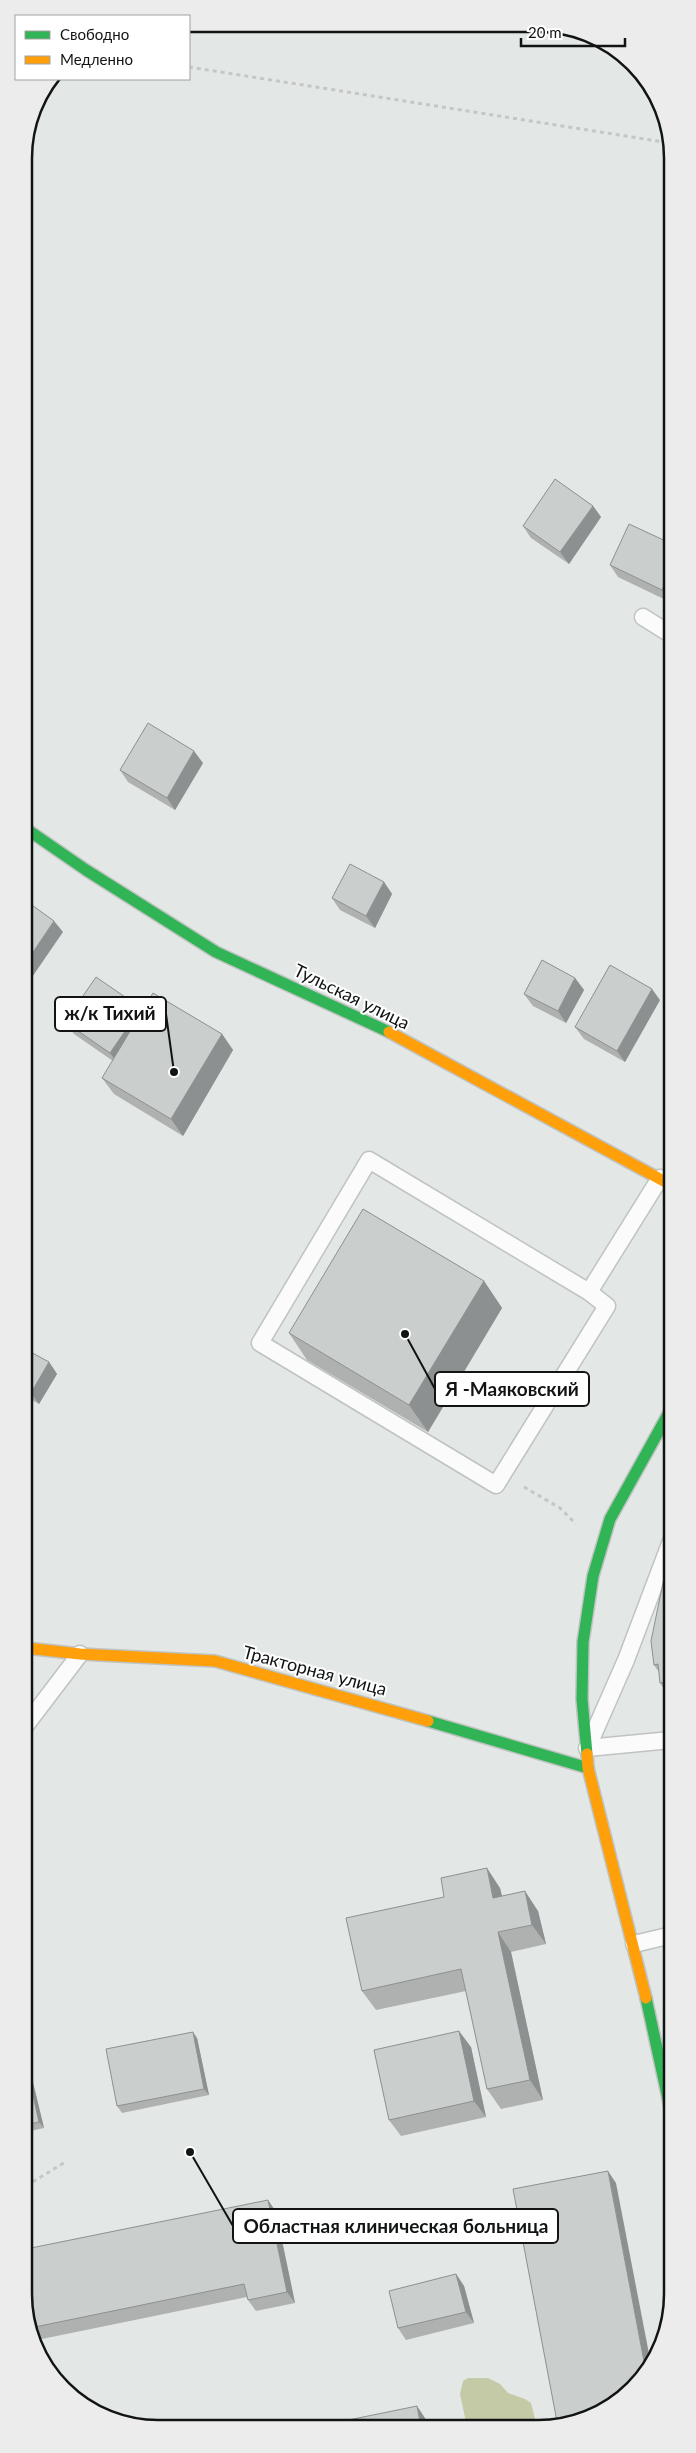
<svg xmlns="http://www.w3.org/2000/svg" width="696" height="2453" viewBox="0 0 696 2453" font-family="Lato,sans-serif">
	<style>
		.forest { fill: #c5caa6 }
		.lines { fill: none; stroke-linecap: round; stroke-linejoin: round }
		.lane-casing { stroke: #bfc3c1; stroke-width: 19 }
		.fast-casing { stroke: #bfc3c1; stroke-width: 14 }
		.slow-casing { stroke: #bfc3c1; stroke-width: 14 }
		.path { stroke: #c5c6c6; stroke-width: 3; stroke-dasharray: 4 4; stroke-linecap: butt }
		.lane { stroke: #fbfbfb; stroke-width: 16 }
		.fast { stroke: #30b455; stroke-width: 11 }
		.slow { stroke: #ff9f0a; stroke-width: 11 }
		.wall { fill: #aeb1b0 }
		.shaded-wall { fill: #8d9090 }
		.building { fill: #cacecd; stroke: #8d9090 }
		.labels { text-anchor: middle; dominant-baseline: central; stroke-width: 4; stroke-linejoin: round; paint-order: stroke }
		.street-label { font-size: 18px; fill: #111413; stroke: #fff }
		.rim { fill: none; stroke: #111413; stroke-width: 2.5 }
		.leader { fill: none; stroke: #111413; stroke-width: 2 }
		.callout-dot { fill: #111413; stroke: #fff; stroke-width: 2 }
		.callout { fill: #fff; stroke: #111413; stroke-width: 2 }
		.callout-label { font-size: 19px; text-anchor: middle; font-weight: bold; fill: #111413 }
	</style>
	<rect width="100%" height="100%" fill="#e3e7e5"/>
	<path class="forest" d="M468,2378H488L500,2384L508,2393L525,2399L531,2403L537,2427H467L460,2394L463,2381Z"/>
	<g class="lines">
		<g class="lane-casing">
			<g id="lane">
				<path d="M643,617L670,634"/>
				<path d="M589,1292L369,1160L260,1343L496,1485L607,1306L589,1292L660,1178"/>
				<path d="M26,1725L80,1654"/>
				<path d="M590,1742L626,1660L671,1541"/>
				<path d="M587,1748L671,1740"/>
				<path d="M634,1944L672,1935"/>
			</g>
		</g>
		<g class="fast-casing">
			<g id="fast">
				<path d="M25,828L86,870L216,952L389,1032"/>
				<path d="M428,1721L588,1768"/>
				<path d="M587,1754L582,1699L583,1642L593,1576L610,1519L671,1409"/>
				<path d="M646,1998L672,2117"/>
			</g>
		</g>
		<g class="slow-casing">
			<g id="slow">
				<path d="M389,1032L671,1185"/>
				<path d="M26,1648L80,1654L215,1661L428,1721"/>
				<path d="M587,1754L588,1768L646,1998"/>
			</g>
		</g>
		<g class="path">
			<path d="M189,67L670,143"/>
			<path d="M524,1487L560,1508L576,1524"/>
			<path d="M26,2186L67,2161"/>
		</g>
		<use href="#lane" class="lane"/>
		<use href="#fast" class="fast"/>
		<use href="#slow" class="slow"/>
	</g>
	<g class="wall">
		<path d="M593,506L601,517L569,564L531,538L523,526Z"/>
		<path d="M670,543V602L618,577L610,565Z"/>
		<path d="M203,763L175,810L128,782L120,770Z"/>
		<path d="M384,882L392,894L375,928L340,910L332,898Z"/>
		<path d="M575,978L584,990L566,1023L533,1006L524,994Z"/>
		<path d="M660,1000L625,1062L584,1039L575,1027Z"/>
		<path d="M143,1010L222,1034L233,1050L183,1136L114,1094L102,1078L113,1061L74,1034L65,1022Z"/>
		<path d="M484,1281L502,1308L428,1432L307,1360L289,1333Z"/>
		<path d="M25,1349L49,1362L57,1374L39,1404L25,1396Z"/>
		<path d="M671,1544V1699L660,1683L659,1672L654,1665Z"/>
		<path d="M500,1888L502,1896L538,1911L546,1944L511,1952L543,2100L501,2109L487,2089L466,1991L376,2010L362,1991Z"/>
		<path d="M197,2038L209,2095L122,2113L117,2106Z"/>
		<path d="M471,2047L486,2117L401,2136L389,2120Z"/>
		<path d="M26,2061L29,2066L44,2128L26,2132Z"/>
		<path d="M268,2200L276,2212L295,2303L256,2311L248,2300L247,2297L37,2340L26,2320Z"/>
		<path d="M456,2274L464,2286L474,2323L406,2340L398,2328Z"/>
	</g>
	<g class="shaded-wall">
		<path d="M593,506L601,517L569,564L560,552Z"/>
		<path d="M670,572V602L662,590Z"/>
		<path d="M194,751L203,763L175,810L167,798Z"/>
		<path d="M384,882L392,894L375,928L366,916Z"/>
		<path d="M54,921L63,932L28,983L25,978V964Z"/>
		<path d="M575,978L584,990L566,1023L558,1011Z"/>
		<path d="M652,989L660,1000L625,1062L617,1051Z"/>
		<path d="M141,1008L150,1020L119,1065L110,1053Z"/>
		<path d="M222,1034L233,1050L183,1136L171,1119Z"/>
		<path d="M484,1281L502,1308L428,1432L409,1405Z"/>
		<path d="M49,1362L57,1374L39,1404L31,1393Z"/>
		<path d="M25,1420L32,1430L25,1444Z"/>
		<path d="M487,1868L500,1888L507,1918L493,1898Z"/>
		<path d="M525,1891L538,1911L546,1944L532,1925Z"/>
		<path d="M498,1932L511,1952L543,2100L530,2080Z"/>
		<path d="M459,2031L471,2047L486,2117L474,2101Z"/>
		<path d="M193,2032L197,2038L209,2095L204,2089Z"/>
		<path d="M26,2061L29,2066L44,2128L39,2122Z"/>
		<path d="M608,2171L616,2183L651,2364L646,2372Z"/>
		<path d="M268,2200L276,2212L295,2303L287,2292Z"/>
		<path d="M456,2274L464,2286L474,2323L466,2312Z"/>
		<path d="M417,2406L425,2418L427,2427H421Z"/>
	</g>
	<g class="building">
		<path d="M555,479L593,506L560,552L523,526Z"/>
		<path d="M629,524L670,543V572L662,590L610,565Z"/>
		<path d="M148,723L194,751L167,798L120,770Z"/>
		<path d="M350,864L384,882L366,916L332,898Z"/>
		<path d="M25,900L54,921L25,964Z"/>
		<path d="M542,960L575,978L558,1011L524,994Z"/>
		<path d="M610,965L652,989L617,1051L575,1027Z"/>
		<path d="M96,977L141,1008L110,1053L65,1022Z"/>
		<path d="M153,993L222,1034L171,1119L102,1078Z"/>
		<path d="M363,1209L484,1281L409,1405L289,1333Z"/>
		<path d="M25,1349L49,1362L31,1393L25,1389Z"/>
		<path d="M671,1544V1682L660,1683L658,1664L654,1665L651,1641Z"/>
		<path d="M671,1727V1798L664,1728Z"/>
		<path d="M487,1868L493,1898L525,1891L532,1925L498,1932L530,2080L487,2089L461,1969L362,1991L346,1918L444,1897L441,1878Z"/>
		<path d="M459,2031L474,2101L389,2120L374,2050Z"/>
		<path d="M193,2032L204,2089L117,2106L106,2049Z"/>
		<path d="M26,2064L39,2122L26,2125Z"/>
		<path d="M608,2171L646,2372L639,2383L605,2411L563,2427H558L513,2189Z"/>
		<path d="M268,2200L287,2292L248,2300L244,2284L30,2328L26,2320V2249Z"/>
		<path d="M456,2274L466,2312L398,2328L389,2291Z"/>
		<path d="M417,2406L421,2427H314Z"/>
	</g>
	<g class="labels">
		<g class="street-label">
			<text transform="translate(352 996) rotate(26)">Тульская улица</text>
			<text transform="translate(315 1670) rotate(15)">Тракторная улица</text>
		</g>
	</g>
	<path d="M0 0H696V2453H0ZM158 32H538A126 126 0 0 1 664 158V2294A126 126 0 0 1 538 2420H158A126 126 0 0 1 32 2294V158A126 126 0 0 1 158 32Z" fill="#ececec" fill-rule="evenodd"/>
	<path class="rim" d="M158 32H538A126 126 0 0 1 664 158V2294A126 126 0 0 1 538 2420H158A126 126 0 0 1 32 2294V158A126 126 0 0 1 158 32Z"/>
	<path class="leader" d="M174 1072L166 1014M405 1334L435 1389M190 2152L233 2226"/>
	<g class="callout-dot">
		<circle cx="174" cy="1072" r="5"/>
		<circle cx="405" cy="1334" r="5"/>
		<circle cx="190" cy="2152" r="5"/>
	</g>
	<g class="callout">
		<rect x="55" y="997" width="111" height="34" rx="5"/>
		<rect x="435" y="1372" width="154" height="34" rx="5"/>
		<rect x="233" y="2209" width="325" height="34" rx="5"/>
	</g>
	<g class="callout-label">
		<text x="110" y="1020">ж/к Тихий</text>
		<text x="512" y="1396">Я -Маяковский</text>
		<text x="396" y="2233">Областная клиническая больница</text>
	</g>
	<rect x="15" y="15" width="175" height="65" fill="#ffffff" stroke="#a0a1a1"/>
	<rect x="25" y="31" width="25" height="8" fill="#30b455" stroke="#a0a1a1"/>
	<text x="60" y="40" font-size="15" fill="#111413">Свободно</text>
	<rect x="25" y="56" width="25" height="8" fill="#ff9f0a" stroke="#a0a1a1"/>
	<text x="60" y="65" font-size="15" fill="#111413">Медленно</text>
	<path d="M521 38v8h104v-8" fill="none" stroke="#111413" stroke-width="2.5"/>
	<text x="528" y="38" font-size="15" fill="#111413" stroke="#ffffff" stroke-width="4" paint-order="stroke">20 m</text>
</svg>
